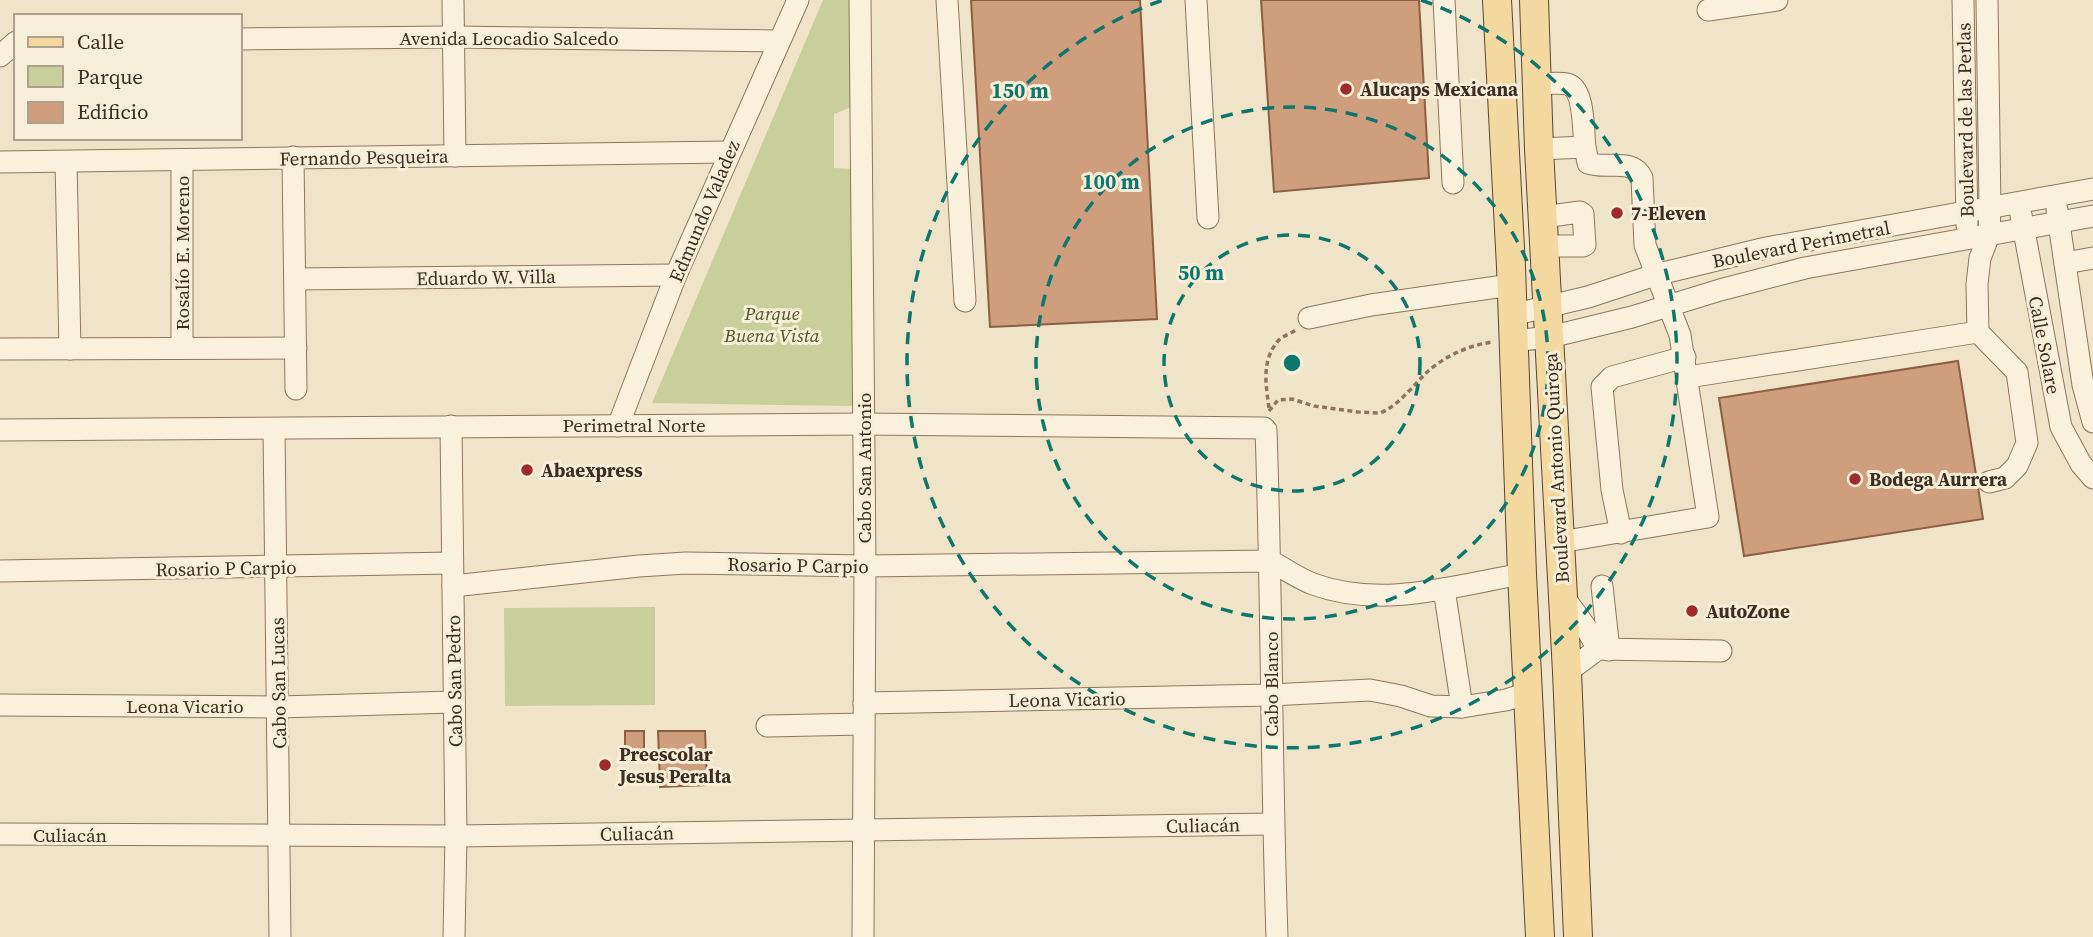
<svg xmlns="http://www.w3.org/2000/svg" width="2093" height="937" viewBox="0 0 2093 937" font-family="'Source Serif 4',serif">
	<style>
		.green { fill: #c9cf9b }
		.building { fill: #cf9f7d; stroke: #8d5f41; stroke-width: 2 }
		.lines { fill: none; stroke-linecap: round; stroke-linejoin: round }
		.minor-casing { stroke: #8d765c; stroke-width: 23 }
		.major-casing { stroke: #5b4430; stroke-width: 30 }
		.path { stroke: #8d765c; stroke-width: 3.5; stroke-dasharray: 5 3.5; stroke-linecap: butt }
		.minor { stroke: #faf1dc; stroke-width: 21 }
		.major { stroke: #f3d9a0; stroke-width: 28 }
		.ring { fill: none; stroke: #0f766e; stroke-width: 3.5; stroke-dasharray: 12 9 }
		.poi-dot { fill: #9e2a2b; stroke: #f7eed8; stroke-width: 2.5 }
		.labels { text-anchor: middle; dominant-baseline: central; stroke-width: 6; stroke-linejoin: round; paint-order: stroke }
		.street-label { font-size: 19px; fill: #3d2e20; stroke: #f7eed8 }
		.poi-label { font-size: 19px; font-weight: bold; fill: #3d2e20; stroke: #f7eed8; text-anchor: start }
		.park-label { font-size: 19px; font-style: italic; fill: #4d5a26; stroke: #f7eed8 }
		.centre { fill: #0f766e; stroke: #f7eed8; stroke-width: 3.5 }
		.ring-label { font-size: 21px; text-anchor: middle; font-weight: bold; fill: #0f766e; stroke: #f7eed8; stroke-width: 6; stroke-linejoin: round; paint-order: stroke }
	</style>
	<rect width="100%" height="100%" fill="#f0e4c8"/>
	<g class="green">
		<path d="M823,0H849L854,106L834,114V168L853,169V406L652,403Z"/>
		<path d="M655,607V705L505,706L504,608Z"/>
	</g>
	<g class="building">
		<path d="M971,0H1140L1157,319L990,327Z"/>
		<path d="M1261,0H1419L1429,178L1274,192Z"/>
		<path d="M1958,361L1983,519L1744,556L1719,398Z"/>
		<rect x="625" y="731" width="19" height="25"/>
		<path d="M658,731H705L706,755L659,757Z"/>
		<path d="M706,755L707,785L660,787L659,757Z"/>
	</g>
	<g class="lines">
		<g class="minor-casing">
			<g id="minor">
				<path d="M453,0L455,156"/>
				<path d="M860,0L865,566L863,937"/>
				<path d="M947,0L965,301"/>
				<path d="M1196,0L1208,218"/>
				<path d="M1444,0L1453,183"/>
				<path d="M1963,0L1967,225"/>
				<path d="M1987,0L1990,208L1989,235L1980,258L1977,284L1978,332L2017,372L2027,443L2017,466L2005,478L1989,482"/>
				<path d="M1708,10L1777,0"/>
				<path d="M240,39L452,37L778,41"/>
				<path d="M0,56L16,42"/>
				<path d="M1538,84C1546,84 1558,82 1567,84C1585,88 1583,131 1585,147"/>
				<path d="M1539,149L1585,147L1588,163C1606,170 1633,157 1642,178L1645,245L1680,335L1708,517L1560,542"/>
				<path d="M293,157L296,389"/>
				<path d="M182,160V347"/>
				<path d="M0,162L728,152"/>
				<path d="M66,162L70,349"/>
				<path d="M2057,210L2083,385L2093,422"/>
				<path d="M2021,215L2061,427L2081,464L2093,478"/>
				<path d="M1543,217L1580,212L1583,214L1585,245L1583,246H1545"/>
				<path d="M2065,263L2093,258"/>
				<path d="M296,279L676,275"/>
				<path d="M1512,315L1588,297L1655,275L1766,248L2093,189"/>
				<path d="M1309,318L1371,305L1511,285"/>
				<path d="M1513,341L1550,337L1632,317L1720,290L1805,268L2093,216"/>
				<path d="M0,349L296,348"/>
				<path d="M1688,377L1978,332"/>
				<path d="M451,426L456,836L454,937"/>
				<path d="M618,426L676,275L798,0"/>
				<path d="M274,429L280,937"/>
				<path d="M0,430L863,424L1264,428L1266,430C1272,599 1271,768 1277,937"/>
				<path d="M1621,533L1612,490L1602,387L1612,377L1685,357"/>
				<path d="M0,571L452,563"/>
				<path d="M453,586L639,566L686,563L865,566L1270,561C1284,568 1299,579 1313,584C1381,609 1453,586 1522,574"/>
				<path d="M1602,586L1609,650"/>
				<path d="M1444,589L1462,707"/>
				<path d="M1563,596L1585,626L1598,649"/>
				<path d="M1567,672L1598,649L1721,651"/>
				<path d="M864,703L1270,695L1370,690L1401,696L1431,706L1462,707L1506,700L1528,693"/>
				<path d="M0,705L279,707L454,702"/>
				<path d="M767,726L863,724"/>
				<path d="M0,834L456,836L1273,824"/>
			</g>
		</g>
		<g class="major-casing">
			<g id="major">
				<path d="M1497,0L1511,267L1522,574L1540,937"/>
				<path d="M1534,0L1539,149L1567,672L1578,937"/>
			</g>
		</g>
		<g class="path">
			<path d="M1269,408C1266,385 1261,361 1278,341C1282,336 1291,334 1297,329"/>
			<path d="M1269,411L1278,400L1292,399L1314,406L1358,412L1380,413C1398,406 1411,388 1425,374C1443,357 1468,345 1493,342"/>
		</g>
		<use href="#minor" class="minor"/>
		<use href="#major" class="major"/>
	</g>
	<g class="ring">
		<circle cx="1292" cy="363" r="128"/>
		<circle cx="1292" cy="363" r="256"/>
		<path d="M1421 0A385 385 0 1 1 1163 0"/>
	</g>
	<g class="poi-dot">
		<circle cx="1346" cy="89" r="7"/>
		<circle cx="1617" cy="213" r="7"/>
		<circle cx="527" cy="470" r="7"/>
		<circle cx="1855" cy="479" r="7"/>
		<circle cx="1692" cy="611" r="7"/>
		<circle cx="605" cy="765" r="7"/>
	</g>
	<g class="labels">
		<g class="street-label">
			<text x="509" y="38">Avenida Leocadio Salcedo</text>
			<text transform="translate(1965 120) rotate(-91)">Boulevard de las Perlas</text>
			<text transform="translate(364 157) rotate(-1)">Fernando Pesqueira</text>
			<text transform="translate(704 211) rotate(-67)">Edmundo Valadez</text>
			<text transform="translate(1801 244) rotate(-11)">Boulevard Perimetral</text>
			<text transform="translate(182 253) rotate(-90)">Rosalío E. Moreno</text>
			<text transform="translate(486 277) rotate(-1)">Eduardo W. Villa</text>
			<text transform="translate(2045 345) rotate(79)">Calle Solare</text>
			<text x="634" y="425">Perimetral Norte</text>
			<text transform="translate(864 468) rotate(-90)">Cabo San Antonio</text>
			<text transform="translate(1556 468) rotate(-93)">Boulevard Antonio Quiroga</text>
			<text transform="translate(798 565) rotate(1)">Rosario P Carpio</text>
			<text transform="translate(226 568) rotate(-1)">Rosario P Carpio</text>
			<text transform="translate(454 681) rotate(-91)">Cabo San Pedro</text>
			<text transform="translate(278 683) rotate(-91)">Cabo San Lucas</text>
			<text transform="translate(1271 684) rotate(-90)">Cabo Blanco</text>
			<text transform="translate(1067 699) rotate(-1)">Leona Vicario</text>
			<text x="185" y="706">Leona Vicario</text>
			<text transform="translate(1203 825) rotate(-1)">Culiacán</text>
			<text transform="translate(637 833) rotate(-1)">Culiacán</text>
			<text x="70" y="835">Culiacán</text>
		</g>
		<g class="poi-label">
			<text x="1360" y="89">Alucaps Mexicana</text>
			<text x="1631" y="213">7-Eleven</text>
			<text x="541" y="470">Abaexpress</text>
			<text x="1869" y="479">Bodega Aurrera</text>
			<text x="1706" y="611">AutoZone</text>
			<text x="619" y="754">Preescolar<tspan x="619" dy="22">Jesus Peralta</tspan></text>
		</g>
		<g class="park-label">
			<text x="772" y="313">Parque<tspan x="772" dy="22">Buena Vista</tspan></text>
		</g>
	</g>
	<circle cx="1292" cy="363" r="10" class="centre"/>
	<g class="ring-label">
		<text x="1020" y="98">150 m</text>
		<text x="1111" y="189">100 m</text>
		<text x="1201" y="280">50 m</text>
	</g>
	<rect x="14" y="14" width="228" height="126" fill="#f7eed8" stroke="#ada18e" stroke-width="2"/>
	<rect x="28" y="37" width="35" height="10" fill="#f3d9a0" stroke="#ada18e" stroke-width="2"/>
	<text x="77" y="49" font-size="21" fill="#3d2e20">Calle</text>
	<rect x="28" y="66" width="35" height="21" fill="#c9cf9b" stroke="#ada18e" stroke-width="2"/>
	<text x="77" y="84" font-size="21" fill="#3d2e20">Parque</text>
	<rect x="28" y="102" width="35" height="21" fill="#cf9f7d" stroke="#ada18e" stroke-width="2"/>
	<text x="77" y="119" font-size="21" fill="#3d2e20">Edificio</text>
</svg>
